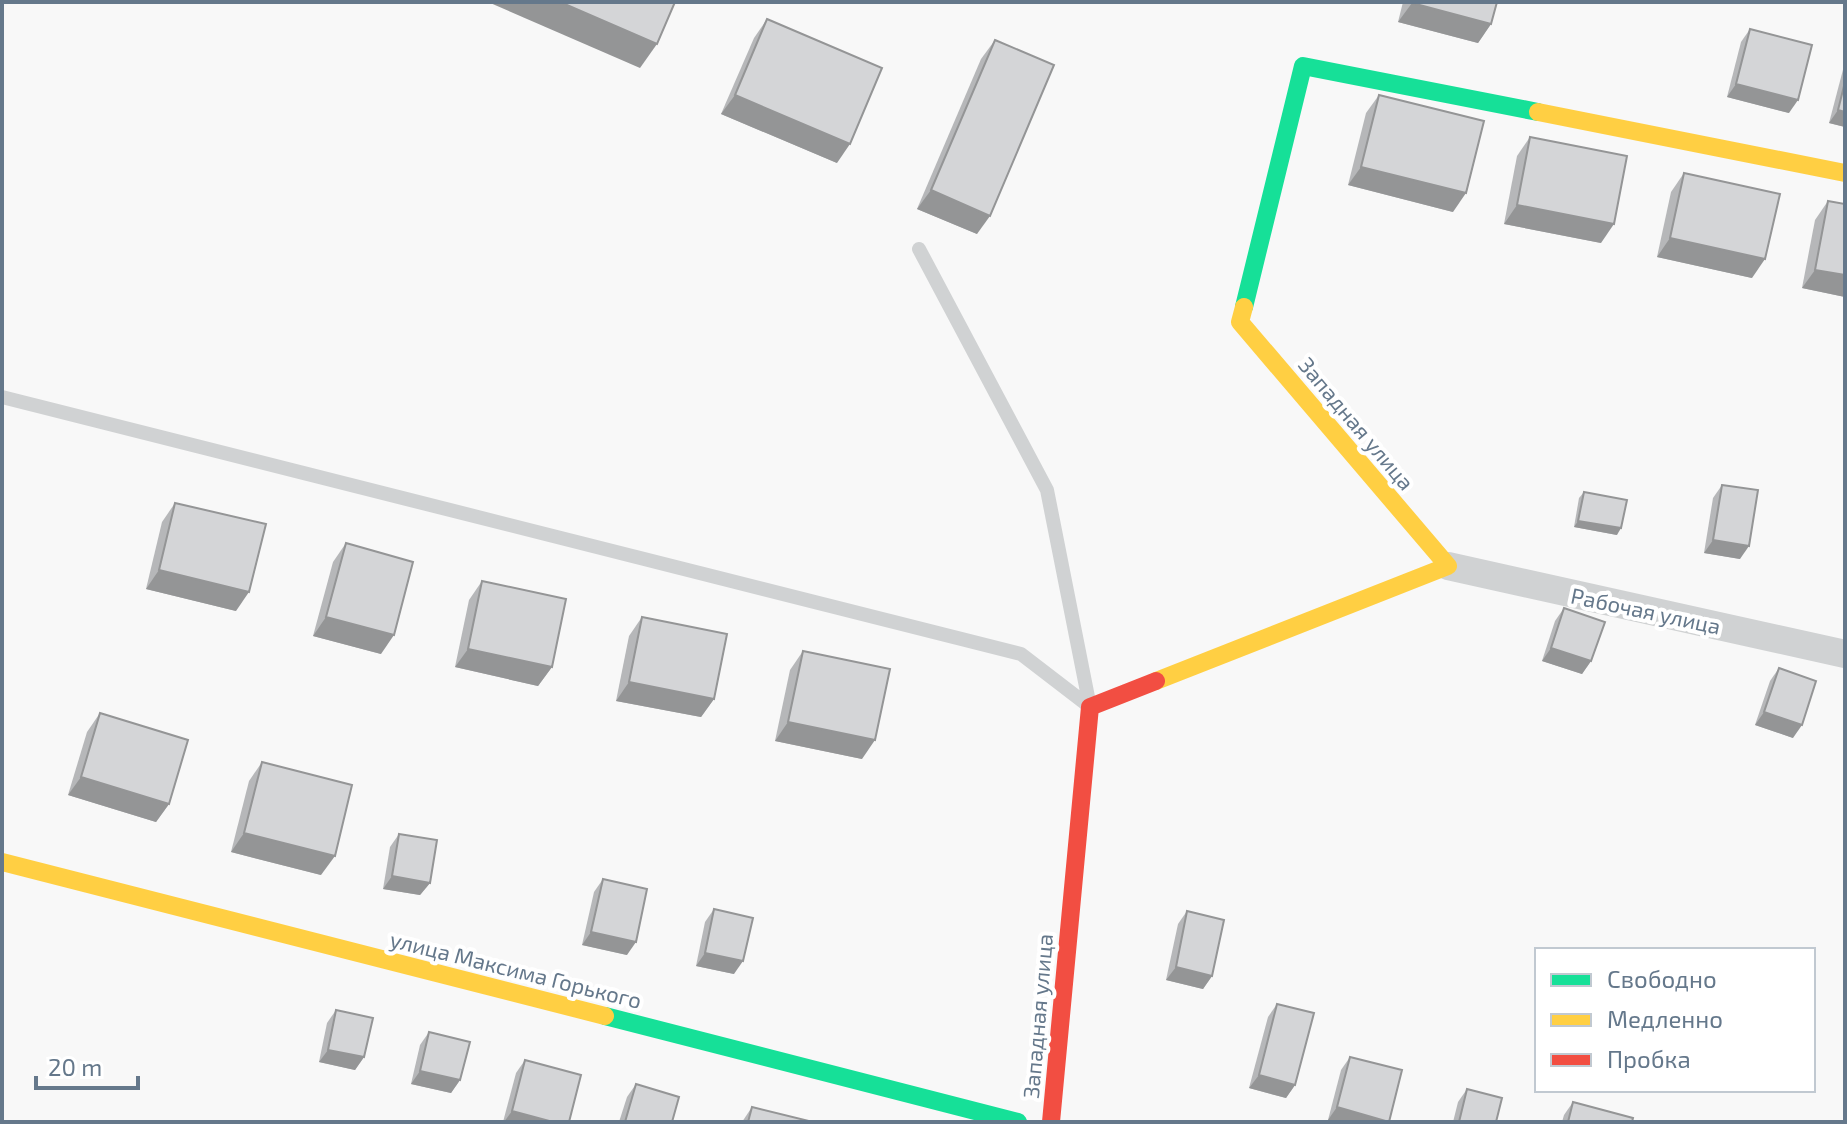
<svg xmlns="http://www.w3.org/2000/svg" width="1847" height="1124" viewBox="0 0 1847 1124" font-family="'Exo 2',sans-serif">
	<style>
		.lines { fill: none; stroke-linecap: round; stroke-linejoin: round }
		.lane { stroke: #d0d2d3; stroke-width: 14 }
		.street { stroke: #d0d2d3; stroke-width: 28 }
		.fast { stroke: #16e098; stroke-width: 18 }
		.slow { stroke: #ffcf43; stroke-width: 18 }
		.jam { stroke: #f24e42; stroke-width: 18 }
		.wall { fill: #b6b7b9 }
		.shaded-wall { fill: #949596 }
		.building { fill: #d4d5d7; stroke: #949596; stroke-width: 2 }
		.labels { text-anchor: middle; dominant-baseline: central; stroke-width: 8; stroke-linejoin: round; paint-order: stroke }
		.street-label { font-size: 22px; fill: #65788b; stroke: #fff }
	</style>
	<rect width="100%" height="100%" fill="#f8f8f8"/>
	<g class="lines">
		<path class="lane" d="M2,397L1021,654L1090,707L1047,490L919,249"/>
		<path class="street" d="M1448,566L1845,654"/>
		<g class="fast">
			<path d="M1244,307L1303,66L1538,112"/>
			<path d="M605,1016L1018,1122"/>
		</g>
		<g class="slow">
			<path d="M1538,112L1845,173"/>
			<path d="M1156,681L1448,566L1240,322L1244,307"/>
			<path d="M2,862L605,1016"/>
		</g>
		<path class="jam" d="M1051,1122L1090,707L1156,681"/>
	</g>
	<g class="wall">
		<path d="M1403,2H1497L1491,24L1478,43L1398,22Z"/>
		<path d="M767,19L837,163L721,114L754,38Z"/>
		<path d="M1750,29L1789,113L1727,97L1741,42Z"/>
		<path d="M995,40L977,234L917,209L981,59Z"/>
		<path d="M1845,62V127L1829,123Z"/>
		<path d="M1379,95L1453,212L1348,185L1366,113Z"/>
		<path d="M1530,137L1601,243L1504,224L1517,156Z"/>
		<path d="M1684,173L1752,278L1657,257L1671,192Z"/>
		<path d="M1828,201L1845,297L1802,288L1815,220Z"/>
		<path d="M1722,485L1740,559L1704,553L1713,498Z"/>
		<path d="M1584,492L1617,535L1574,527L1579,498Z"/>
		<path d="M175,503L236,611L146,589L162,522Z"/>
		<path d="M346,543L381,654L313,636L333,562Z"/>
		<path d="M482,581L552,667L538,686L455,667L469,600Z"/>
		<path d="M1564,608L1591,661L1582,674L1542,661L1555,621Z"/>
		<path d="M642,617L714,699L701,717L616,701L629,636Z"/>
		<path d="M803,651L862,759L775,741L790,670Z"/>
		<path d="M1779,668L1793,738L1755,725L1770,681Z"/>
		<path d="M100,713L169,804L156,822L68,795L87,732Z"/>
		<path d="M262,762L321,875L231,852L249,781Z"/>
		<path d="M399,834L430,883L420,895L383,889L390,847Z"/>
		<path d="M603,879L627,955L582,945L594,892Z"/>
		<path d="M714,909L734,974L696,966L705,922Z"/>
		<path d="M1187,911L1212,976L1203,989L1166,980L1178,924Z"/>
		<path d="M1277,1004L1295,1085L1286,1098L1249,1088L1268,1017Z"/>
		<path d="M336,1010L364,1057L355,1070L319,1062L327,1023Z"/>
		<path d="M429,1032L460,1080L451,1093L411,1084L420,1045Z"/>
		<path d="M1350,1057L1389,1122H1334L1328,1120L1341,1070Z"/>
		<path d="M525,1060L569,1122H503L516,1073Z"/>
		<path d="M636,1084L672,1122H619L627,1097Z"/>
		<path d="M1467,1089L1496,1122H1453L1458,1102Z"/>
		<path d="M1573,1102L1632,1122H1562L1564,1115Z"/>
		<path d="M752,1107L808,1122H742Z"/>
	</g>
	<g class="shaded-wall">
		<path d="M488,2H560L657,44L640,68Z"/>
		<path d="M1412,3L1491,24L1478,43L1398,22Z"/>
		<path d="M1736,84L1798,100L1789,113L1727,97Z"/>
		<path d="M735,95L850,144L837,163L721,114Z"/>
		<path d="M1838,110L1845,112V127L1829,123Z"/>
		<path d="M1361,167L1466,193L1453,212L1348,185Z"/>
		<path d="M931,190L990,216L977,234L917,209Z"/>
		<path d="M1517,205L1614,224L1601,243L1504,224Z"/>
		<path d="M1670,238L1765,259L1752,278L1657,257Z"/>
		<path d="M1815,270L1845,275V297L1802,288Z"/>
		<path d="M1578,521L1621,528L1617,535L1574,527Z"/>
		<path d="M1713,540L1749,546L1740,559L1704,553Z"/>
		<path d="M159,570L249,592L236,611L146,589Z"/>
		<path d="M326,617L394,635L381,654L313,636Z"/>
		<path d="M1551,648L1591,661L1582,674L1542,661Z"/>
		<path d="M468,649L552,667L538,686L455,667Z"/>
		<path d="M629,682L714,699L701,717L616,701Z"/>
		<path d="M1764,712L1802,725L1793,738L1755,725Z"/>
		<path d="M788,722L875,740L862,759L775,741Z"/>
		<path d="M81,777L169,804L156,822L68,795Z"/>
		<path d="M244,833L335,856L321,875L231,852Z"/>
		<path d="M392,876L430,883L420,895L383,889Z"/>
		<path d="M591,932L636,942L627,955L582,945Z"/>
		<path d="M705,953L743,961L734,974L696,966Z"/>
		<path d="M1176,967L1212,976L1203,989L1166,980Z"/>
		<path d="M328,1050L364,1057L355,1070L319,1062Z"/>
		<path d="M420,1071L460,1080L451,1093L411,1084Z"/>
		<path d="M1259,1075L1295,1085L1286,1098L1249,1088Z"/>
		<path d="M1337,1107L1389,1122H1334L1328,1120Z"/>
		<path d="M512,1111L553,1122H504Z"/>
	</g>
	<g class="building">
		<path d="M560,2H675L657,44Z"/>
		<path d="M1412,2H1497L1491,24L1412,3Z"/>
		<path d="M767,19L882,68L850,144L735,95Z"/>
		<path d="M1750,29L1812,45L1798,100L1736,84Z"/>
		<path d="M995,40L1054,65L990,216L931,190Z"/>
		<path d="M1845,82V112L1838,110Z"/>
		<path d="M1379,95L1484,121L1466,193L1361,167Z"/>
		<path d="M1530,137L1627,156L1614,224L1517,205Z"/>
		<path d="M1684,173L1780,194L1765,259L1670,238Z"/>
		<path d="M1828,201L1845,204V275L1815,270Z"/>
		<path d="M1722,485L1758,490L1749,546L1713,540Z"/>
		<path d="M1584,492L1627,500L1621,528L1578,521Z"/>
		<path d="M175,503L266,524L249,592L159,570Z"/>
		<path d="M346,543L413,562L394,635L326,617Z"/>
		<path d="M482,581L566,599L552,667L468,649Z"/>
		<path d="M1564,608L1605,622L1591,661L1551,648Z"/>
		<path d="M642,617L727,634L714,699L629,682Z"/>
		<path d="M803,651L890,669L875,740L788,722Z"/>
		<path d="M1779,668L1816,681L1802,725L1764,712Z"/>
		<path d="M100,713L188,740L169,804L81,777Z"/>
		<path d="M262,762L352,785L335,856L244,833Z"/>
		<path d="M399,834L437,840L430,883L392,876Z"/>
		<path d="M603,879L647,889L636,942L591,932Z"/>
		<path d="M714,909L753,918L743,961L705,953Z"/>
		<path d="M1187,911L1224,920L1212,976L1176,967Z"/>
		<path d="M1277,1004L1314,1013L1295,1085L1259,1075Z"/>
		<path d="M336,1010L373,1018L364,1057L328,1050Z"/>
		<path d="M429,1032L470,1042L460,1080L420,1071Z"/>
		<path d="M1350,1057L1402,1070L1389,1122L1337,1107Z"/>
		<path d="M525,1060L581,1075L569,1122H553L512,1111Z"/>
		<path d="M636,1084L679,1097L672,1122H625Z"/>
		<path d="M1467,1089L1502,1098L1496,1122H1459Z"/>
		<path d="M1573,1102L1633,1118L1632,1122H1568Z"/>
		<path d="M752,1107L809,1121L808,1122H748Z"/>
	</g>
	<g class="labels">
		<g class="street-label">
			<text transform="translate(1357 423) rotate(50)">Западная улица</text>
			<text transform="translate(1646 610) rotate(12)">Рабочая улица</text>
			<text transform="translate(516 969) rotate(14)">улица Максима Горького</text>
			<text transform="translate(1037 1016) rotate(-85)">Западная улица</text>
		</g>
	</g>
	<rect width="1847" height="1124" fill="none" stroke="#65788b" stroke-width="8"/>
	<rect x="1535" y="948" width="280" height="144" fill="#ffffff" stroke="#c1c9d1" stroke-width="2"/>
	<rect x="1551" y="974" width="40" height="12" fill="#16e098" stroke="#c1c9d1" stroke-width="2"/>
	<text x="1607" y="988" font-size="24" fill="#65788b">Свободно</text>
	<rect x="1551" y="1014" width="40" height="12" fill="#ffcf43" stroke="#c1c9d1" stroke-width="2"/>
	<text x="1607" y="1028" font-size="24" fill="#65788b">Медленно</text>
	<rect x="1551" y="1054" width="40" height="12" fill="#f24e42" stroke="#c1c9d1" stroke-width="2"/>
	<text x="1607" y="1068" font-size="24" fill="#65788b">Пробка</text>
	<path d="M36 1076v12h102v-12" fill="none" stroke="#65788b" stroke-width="4"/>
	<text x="48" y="1076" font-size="24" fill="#65788b" stroke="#ffffff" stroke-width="6" paint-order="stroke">20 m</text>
</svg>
